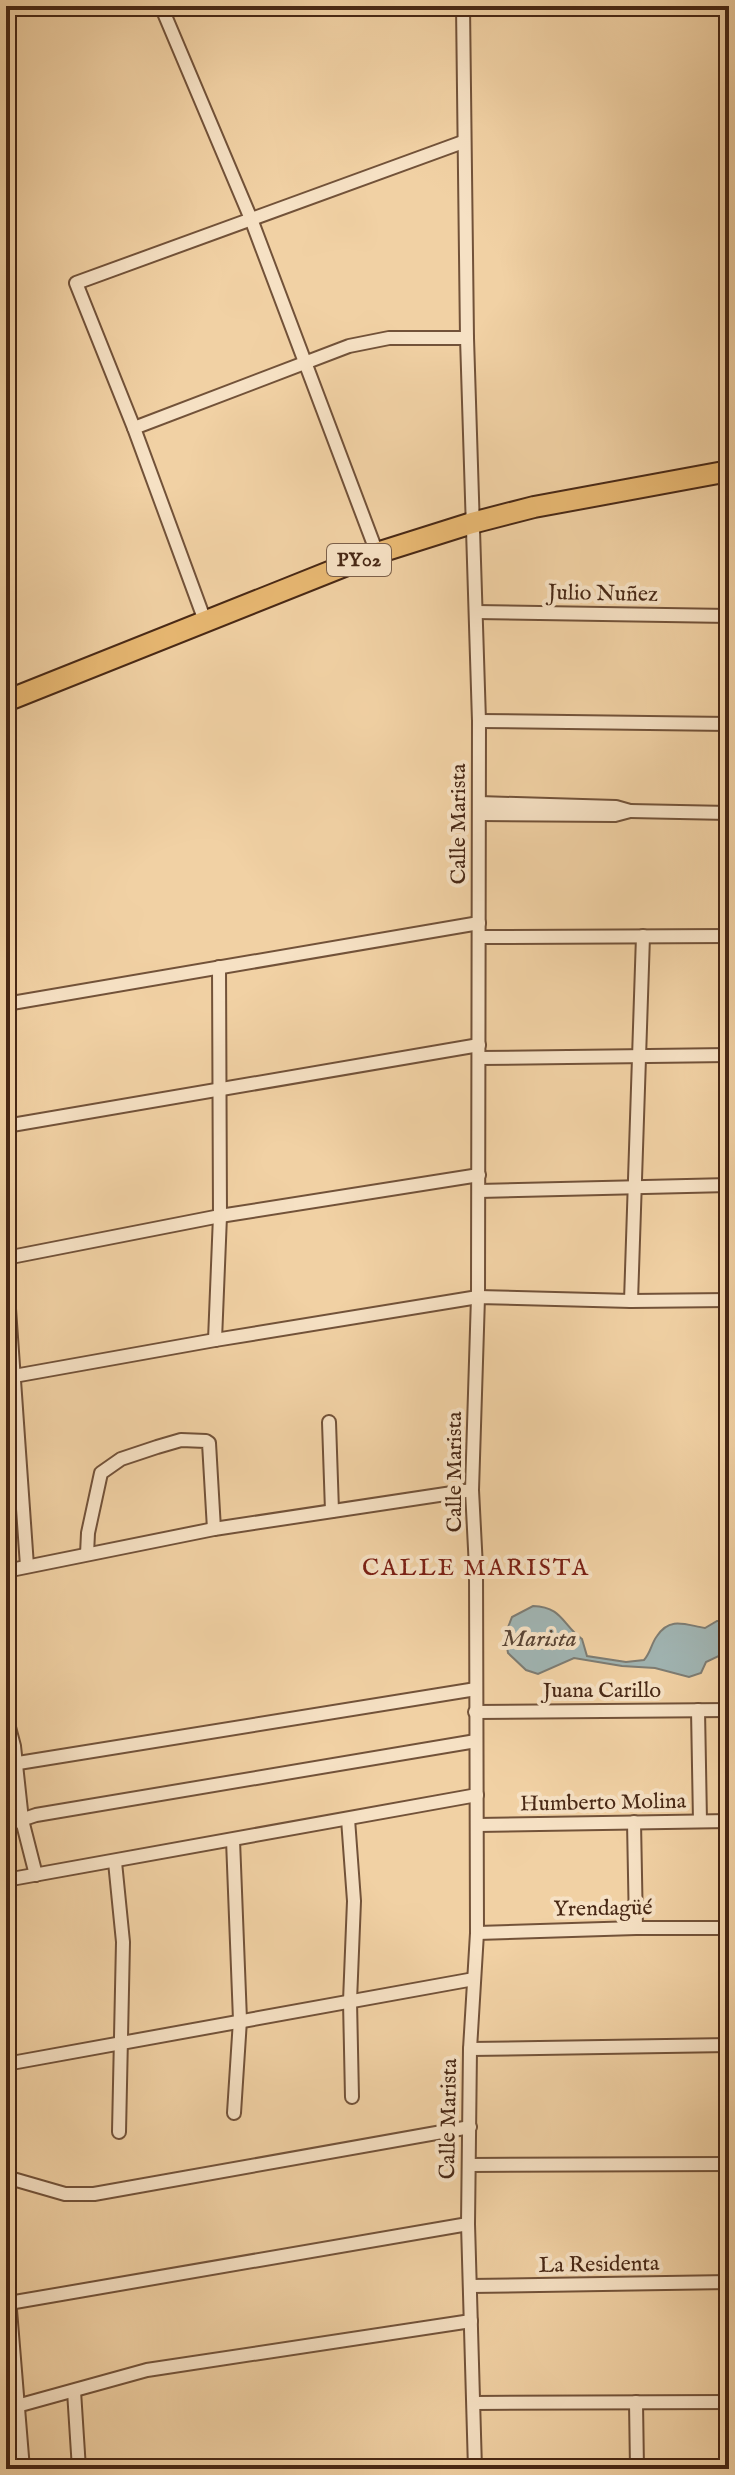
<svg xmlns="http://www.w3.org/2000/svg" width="735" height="2475" viewBox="0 0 735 2475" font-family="'IM FELL English',serif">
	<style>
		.water { fill: #a0b4b2; stroke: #7d7c73; stroke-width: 2 }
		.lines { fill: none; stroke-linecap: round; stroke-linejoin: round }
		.street-casing { stroke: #725239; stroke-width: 16 }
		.primary-casing { stroke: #482815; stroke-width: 24 }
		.street { stroke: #f6e1c4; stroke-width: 12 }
		.primary { stroke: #e8b872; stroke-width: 20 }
		.labels { text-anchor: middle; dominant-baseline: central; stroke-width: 8; stroke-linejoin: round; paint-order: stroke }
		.shield { fill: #f6e1c4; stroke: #7c604a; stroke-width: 2 }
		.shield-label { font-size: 20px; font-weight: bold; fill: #482815 }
		.street-label { font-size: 22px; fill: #482815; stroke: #f6e1c4 }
		.neighbourhood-label { font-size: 24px; letter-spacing: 2px; fill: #7a1f14; stroke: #f6e1c4 }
		.water-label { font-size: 24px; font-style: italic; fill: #5a4434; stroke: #f6e1c4 }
	</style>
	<rect width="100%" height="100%" fill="#f1d1a4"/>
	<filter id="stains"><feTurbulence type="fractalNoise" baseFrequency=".0025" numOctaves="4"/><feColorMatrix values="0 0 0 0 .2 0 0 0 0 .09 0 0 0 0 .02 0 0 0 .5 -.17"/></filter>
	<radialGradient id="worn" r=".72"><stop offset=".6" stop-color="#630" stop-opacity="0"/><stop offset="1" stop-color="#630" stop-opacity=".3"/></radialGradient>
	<path class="water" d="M533,1606C563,1607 562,1625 582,1639L587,1656L626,1662L644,1660C651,1652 651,1644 657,1636C670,1616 686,1625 705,1628L717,1621H723L729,1631V1645L721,1655L706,1662L701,1673L689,1677L655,1668L622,1666L574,1658L538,1674L526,1670L508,1653L505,1635L512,1617Z"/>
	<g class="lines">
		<g class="street-casing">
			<g id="street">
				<path d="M161,6L251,219L377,553"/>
				<path d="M463,6L467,338L479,721L478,1297L472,1490L476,1568L477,1933L470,2049L468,2224L475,2469"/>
				<path d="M134,428L349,346L389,338H467"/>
				<path d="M476,612L729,616"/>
				<path d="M205,621L134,428L76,283L463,142"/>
				<path d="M479,721L729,724"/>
				<path d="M479,803L616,807L630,811L615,815L479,814"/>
				<path d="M630,811L729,813"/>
				<path d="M479,937L729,936"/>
				<path d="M6,1004L479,923"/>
				<path d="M479,1058L729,1055"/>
				<path d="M6,1126L479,1045"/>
				<path d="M479,1191L729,1185"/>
				<path d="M6,1258L220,1216L479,1175"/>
				<path d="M6,1266L27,1566"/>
				<path d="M631,1301L643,936"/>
				<path d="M215,1340L220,1216L219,967"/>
				<path d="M14,1376L215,1340L478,1297L631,1301L729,1300"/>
				<path d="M329,1422L332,1511"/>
				<path d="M87,1554L88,1533L101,1473L121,1459L157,1447L181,1440L206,1441L209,1443L214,1529"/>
				<path d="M6,1571L214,1529L472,1490"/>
				<path d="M698,1710L700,1821"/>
				<path d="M475,1712L729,1710"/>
				<path d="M6,1716L14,1746L22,1820L36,1875"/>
				<path d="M6,1765L476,1689"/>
				<path d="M348,1819L354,1901L350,2001L352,2097"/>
				<path d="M634,1822L636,1928"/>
				<path d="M6,1825L36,1815L476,1741"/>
				<path d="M477,1825L729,1821"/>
				<path d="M233,1840L240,2020L234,2113"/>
				<path d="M115,1862L123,1942L119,2132"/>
				<path d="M6,1880L477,1795"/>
				<path d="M477,1933L636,1928H729"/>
				<path d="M470,2049L729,2045"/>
				<path d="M6,2064L474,1979"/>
				<path d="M469,2165L729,2164"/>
				<path d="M6,2177L65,2194H94L470,2127"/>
				<path d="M6,2261L23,2469"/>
				<path d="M470,2286L729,2282"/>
				<path d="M9,2303L468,2224"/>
				<path d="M74,2391L79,2469"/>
				<path d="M636,2402L637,2469"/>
				<path d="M474,2403L729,2402"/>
				<path d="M6,2409L147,2370L471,2321"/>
			</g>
		</g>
		<g class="primary-casing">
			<path id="primary" d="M6,701L377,553L472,523L534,507L729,471"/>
		</g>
		<use href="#street" class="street"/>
		<use href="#primary" class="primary"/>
	</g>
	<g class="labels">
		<rect class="shield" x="327" y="544" width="64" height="32" rx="6"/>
		<g class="shield-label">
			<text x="359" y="560">PY02</text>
		</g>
		<g class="street-label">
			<text transform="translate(603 594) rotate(1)">Julio Nuñez</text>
			<text transform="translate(459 824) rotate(-90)">Calle Marista</text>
			<text transform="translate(455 1472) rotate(-90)">Calle Marista</text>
			<text x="602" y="1691">Juana Carillo</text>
			<text transform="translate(603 1803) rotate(-1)">Humberto Molina</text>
			<text transform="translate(603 1909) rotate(-1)">Yrendagüé</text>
			<text transform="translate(449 2119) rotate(-89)">Calle Marista</text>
			<text transform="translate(599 2265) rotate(-1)">La Residenta</text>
		</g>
		<g class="neighbourhood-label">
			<text x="476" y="1568">CALLE MARISTA</text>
		</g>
		<g class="water-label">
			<text x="539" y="1639">Marista</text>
		</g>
	</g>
	<rect width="735" height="2475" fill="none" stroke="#f1d1a4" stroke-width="32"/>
	<rect x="8" y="8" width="719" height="2459" fill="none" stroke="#482815" stroke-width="4"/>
	<rect x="16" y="16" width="703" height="2443" fill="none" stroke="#482815" stroke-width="2"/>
	<rect width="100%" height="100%" filter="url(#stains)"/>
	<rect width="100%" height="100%" fill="url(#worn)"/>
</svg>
